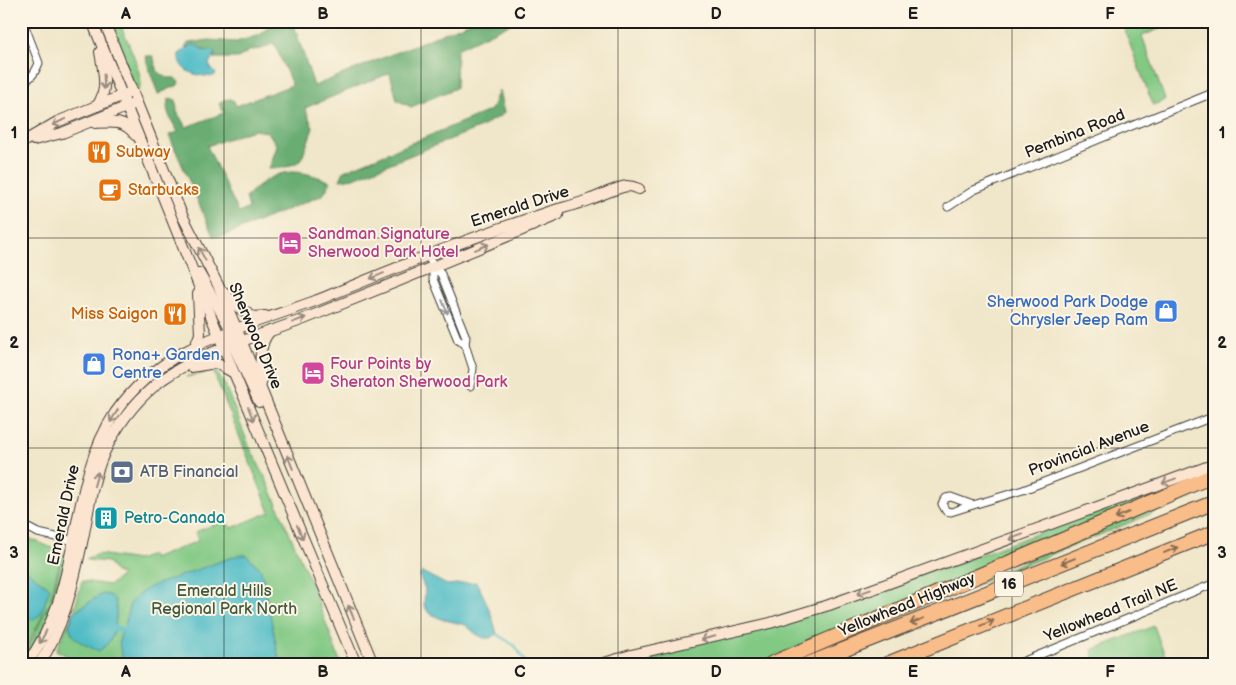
<svg xmlns="http://www.w3.org/2000/svg" width="1236" height="685" viewBox="0 0 1236 685" font-family="'Balsamiq Sans',sans-serif">
	<style>
		.green { fill: #82c984; stroke: #4f7250 }
		.forest { fill: #69ad72; stroke: #426447 }
		.water { fill: #4dbbc6; stroke: #346c71 }
		.lines { fill: none; stroke-linecap: round; stroke-linejoin: round }
		.stream { stroke: #4dbbc6; stroke-width: 2 }
		.canal { stroke: #4dbbc6; stroke-width: 6 }
		.street-casing { stroke: #3c3a36; stroke-width: 9 }
		.secondary-casing { stroke: #3c3a36; stroke-width: 12 }
		.highway-casing { stroke: #3c3a36; stroke-width: 16 }
		.street { stroke: #fff; stroke-width: 7 }
		.secondary { stroke: #fce5d0; stroke-width: 10 }
		.highway { stroke: #f8bd89; stroke-width: 14 }
		.oneway { stroke: #978b7f }
		.oneway2 { stroke: #999 }
		.oneway3 { stroke: #8a6c52 }
		.grid { fill: none; stroke: #1c1c1c; stroke-width: 1; stroke-opacity: 0.55 }
		.labels { text-anchor: middle; dominant-baseline: central; stroke-width: 4; stroke-linejoin: round; paint-order: stroke }
		.shield { fill: #fcf5e5; stroke: #5f5d58; stroke-width: 1 }
		.shield-label { font-size: 15px; font-weight: bold; fill: #1c1c1c }
		.street-label { font-size: 16px; fill: #1c1c1c; stroke: #fcf5e5 }
		.food-label { font-size: 16px; fill: #c56008; stroke: #fcf5e5; text-anchor: start }
		.hotel-label { font-size: 16px; fill: #b23c85; stroke: #fcf5e5; text-anchor: start }
		.shop-label { font-size: 16px; fill: #366cbe; stroke: #fcf5e5; text-anchor: end }
		.service-label { font-size: 16px; fill: #4e5e75; stroke: #fcf5e5; text-anchor: start }
		.culture-label { font-size: 16px; fill: #0d838f; stroke: #fcf5e5; text-anchor: start }
		.park-label { font-size: 16px; fill: #405940; stroke: #fcf5e5 }
		.neatline { fill: none; stroke: #1c1c1c; stroke-width: 2 }
		.grid-label { font-size: 16px; text-anchor: middle; font-weight: bold; fill: #1c1c1c }
	</style>
	<rect width="100%" height="100%" fill="#fcf5e5"/>
	<filter id="ink" filterUnits="userSpaceOnUse"><feTurbulence type="fractalNoise" baseFrequency=".02" numOctaves="2"/><feDisplacementMap in="SourceGraphic" scale="10" xChannelSelector="R" yChannelSelector="G"/><feConvolveMatrix kernelMatrix="1 2 1 2 8 2 1 2 1" color-interpolation-filters="sRGB"/></filter>
	<filter id="wash" filterUnits="userSpaceOnUse"><feTurbulence type="fractalNoise" baseFrequency=".0096" numOctaves="4" result="noise"/><feDisplacementMap in="SourceGraphic" scale="20" xChannelSelector="R" yChannelSelector="G"/><feGaussianBlur stdDeviation="1.12" result="paint"/><feColorMatrix in="noise" values="0 0 0 0 0 0 0 0 0 0 0 0 0 0 0 0 0 1.4 0 .05"/><feComposite in="paint" operator="in"/></filter>
	<g filter="url(#wash)">
		<rect width="100%" height="100%" fill="#f0e6c9"/>
		<g class="green">
			<path d="M109,21H119C124,35 148,80 138,91H136Z"/>
			<path d="M1121,21H1178L1142,36L1165,100L1153,105Z"/>
			<path d="M214,369L218,374L225,385L249,446L266,479L311,583L341,664H82L56,650L74,612L82,581L110,585L122,575L114,571L108,562L88,560L87,558L99,554L137,560L151,555L153,559L198,541L195,532L224,521L232,528L270,512L213,371L186,377Z"/>
			<path d="M1215,469L757,664H618L669,650L962,561Z"/>
			<path d="M1215,479V488L882,623Z"/>
			<path d="M21,535L62,552L50,601L57,578L63,552L66,557C58,592 46,636 21,663V658L34,636L48,605L27,646L21,647Z"/>
			<path d="M1154,626L1168,664H1096L1092,650Z"/>
		</g>
		<g class="forest">
			<path d="M473,21H516L457,49L456,88L411,107L397,100L390,73L305,108L313,128L301,161L286,167L269,169L277,146L268,132L253,130L207,146L239,213L249,208L246,197C276,168 293,166 331,182L323,195L223,236H213L169,135L178,132C173,122 162,109 170,98L176,100L177,112L186,127L224,113L219,104L223,100L230,99L234,101L236,106L292,85L274,43L262,49L251,50L238,58H213L215,54L192,45L185,48L188,43L209,40L236,42L260,35L273,24L293,22L314,86Z"/>
			<path d="M146,56H153L158,72L167,78H175L179,82L178,85L158,94L147,63Z"/>
			<path d="M499,90L504,113C498,119 491,119 486,125L354,178L340,180L344,171L491,110Z"/>
		</g>
		<g class="water">
			<path d="M192,45L198,46L201,50L215,52L213,58L209,63L210,67L216,74L214,76C200,77 177,73 179,54Z"/>
			<path d="M238,555H246L261,569L280,664H126C121,655 118,647 120,637C121,634 123,632 124,630C130,605 125,603 149,587Z"/>
			<path d="M21,566L50,588L41,614L34,620L21,617Z"/>
			<path d="M422,572L447,585L476,582C486,599 492,615 497,634L490,638H484L476,634L466,625L441,619L428,612L424,605L425,589L420,577Z"/>
			<path d="M103,594C107,595 112,595 114,599C119,606 115,632 111,639C108,644 104,647 99,651C85,645 73,641 69,626L74,612L97,597Z"/>
		</g>
		<g class="lines">
			<path class="stream" d="M497,634L515,646L525,662"/>
			<path class="canal" d="M114,628L124,630"/>
		</g>
	</g>
	<g filter="url(#ink)">
		<g class="lines">
			<g class="street-casing">
				<g id="street">
					<path d="M21,83C31,79 35,73 39,63L23,21"/>
					<path d="M948,207L974,190L1215,92"/>
					<path d="M428,255L433,267V279L458,340L465,344"/>
					<path d="M433,267L441,274L466,337L465,344L473,369L470,386"/>
					<path d="M951,497L973,505L951,512L946,511L942,504L946,498Z"/>
					<path d="M973,505L1023,490L1215,416"/>
					<path d="M21,524L38,533L74,541"/>
					<path d="M1017,664L1215,583"/>
				</g>
			</g>
			<g class="secondary-casing">
				<g id="secondary">
					<path d="M92,21L234,373L356,664"/>
					<path d="M104,21L182,215L218,285L237,330L373,664"/>
					<path d="M97,106C109,90 103,70 100,52"/>
					<path d="M95,123C110,122 125,120 135,135"/>
					<path d="M34,140L62,133L131,105"/>
					<path d="M21,143L57,122L126,94"/>
					<path d="M199,273L235,337"/>
					<path d="M224,292L235,305L253,317L265,316"/>
					<path d="M229,341L233,345L259,402"/>
					<path d="M195,347L200,334L198,294"/>
					<path d="M191,367L216,363L234,373"/>
					<path d="M261,384C261,366 257,346 270,331"/>
					<path d="M26,664C84,591 65,489 115,413C133,387 157,367 184,352C225,330 272,317 315,301C392,270 467,238 546,213C561,208 576,205 591,199C602,195 615,188 627,186C631,186 635,187 639,189"/>
					<path d="M39,664C64,628 73,585 82,543C89,511 92,475 108,445C122,418 139,397 163,379C206,349 261,336 309,317C392,284 475,250 558,215"/>
					<path d="M601,664L631,655L770,623L829,605L1215,464"/>
				</g>
			</g>
			<g class="highway-casing">
				<g id="highway">
					<path d="M771,664L1215,475"/>
					<path d="M808,664L1215,502"/>
					<path d="M887,664L1215,532"/>
				</g>
			</g>
			<use href="#street" class="street"/>
			<use href="#secondary" class="secondary"/>
			<use href="#highway" class="highway"/>
		</g>
		<defs><path id="oneway-shaft" d="M-6 0H5M1.5-3L5.5 0L1.5 3" fill="none" stroke-width="1.6" stroke-linecap="round" stroke-linejoin="round" transform="scale(1.25)"/></defs>
		<g class="oneway">
			<use href="#oneway-shaft" transform="translate(104 82) rotate(87)"/>
			<use href="#oneway-shaft" transform="translate(59 122) rotate(154)"/>
			<use href="#oneway-shaft" transform="translate(482 247) rotate(-22)"/>
			<use href="#oneway-shaft" transform="translate(202 254) rotate(-118)"/>
			<use href="#oneway-shaft" transform="translate(377 276) rotate(158)"/>
			<use href="#oneway-shaft" transform="translate(299 320) rotate(-21)"/>
			<use href="#oneway-shaft" transform="translate(251 414) rotate(68)"/>
			<use href="#oneway-shaft" transform="translate(114 416) rotate(122)"/>
			<use href="#oneway-shaft" transform="translate(290 462) rotate(-112)"/>
			<use href="#oneway-shaft" transform="translate(96 479) rotate(-74)"/>
			<use href="#oneway-shaft" transform="translate(1169 481) rotate(160)"/>
			<use href="#oneway-shaft" transform="translate(300 532) rotate(66)"/>
			<use href="#oneway-shaft" transform="translate(1016 537) rotate(160)"/>
			<use href="#oneway-shaft" transform="translate(864 592) rotate(160)"/>
			<use href="#oneway-shaft" transform="translate(351 612) rotate(-113)"/>
			<use href="#oneway-shaft" transform="translate(43 637) rotate(118)"/>
			<use href="#oneway-shaft" transform="translate(708 638) rotate(167)"/>
		</g>
		<use class="oneway2" href="#oneway-shaft" transform="translate(445 307) rotate(68)"/>
		<g class="oneway3">
			<use href="#oneway-shaft" transform="translate(1122 515) rotate(157)"/>
			<use href="#oneway-shaft" transform="translate(1171 550) rotate(-22)"/>
			<use href="#oneway-shaft" transform="translate(1068 561) rotate(158)"/>
			<use href="#oneway-shaft" transform="translate(917 621) rotate(158)"/>
			<use href="#oneway-shaft" transform="translate(987 623) rotate(-22)"/>
		</g>
	</g>
	<path class="grid" d="M224,21V664M421,21V664M618,21V664M815,21V664M1012,21V664M21,238H1215M21,448H1215"/>
	<defs>
		<g id="restaurant-square" transform="scale(1.25)"><rect x="-9" y="-9" width="18" height="18" rx="4" fill="#e8710a" stroke="#fcf5e5"/><path d="M-5-6h1v4h1v-4h1v4h1v-4h1v5L-1.5 .5V6h-2V.5L-5-1ZM5-6V6H3V1.5H1.5Q1.5-4 5-6Z" fill="#fff"/></g>
		<g id="cafe-square" transform="scale(1.25)"><rect x="-9" y="-9" width="18" height="18" rx="4" fill="#e8710a" stroke="#fcf5e5"/><path d="M-5.5-4.5H6V0H3Q3 3.5 0 3.5H-2.5Q-5.5 3.5-5.5 0ZM3-3.2v2h1.7v-2ZM-6 4.5H4V6H-6Z" fill="#fff"/></g>
		<g id="hotel-square" transform="scale(1.25)"><rect x="-9" y="-9" width="18" height="18" rx="4" fill="#d1479c" stroke="#fcf5e5"/><path d="M-6-4.5h1.5V1H6V5H4.5V3h-9V5H-6ZM-4 0a1.8 1.8 0 1 1 3.6 0ZM.5 0V-2.5h3Q6-2.5 6 0Z" fill="#fff"/></g>
		<g id="shop-square" transform="scale(1.25)"><rect x="-9" y="-9" width="18" height="18" rx="4" fill="#3f7fe0" stroke="#fcf5e5"/><path d="M-5-2.5h2.3a2.7 3.5 0 0 1 5.4 0H5L5.5 6h-11ZM-1.5-2.5h3a1.5 2.3 0 0 0-3 0Z" fill="#fff"/></g>
		<g id="bank-square" transform="scale(1.25)"><rect x="-9" y="-9" width="18" height="18" rx="4" fill="#5c6f8a" stroke="#fcf5e5"/><path d="M-6-4H6V4H-6ZM0-2.3a2.3 2.3 0 1 0 0 4.6a2.3 2.3 0 1 0 0-4.6Z" fill="#fff"/></g>
		<g id="building-square" transform="scale(1.25)"><rect x="-9" y="-9" width="18" height="18" rx="4" fill="#0f9aa8" stroke="#fcf5e5"/><path d="M-4-6H4V6H1V3H-1V6H-4ZM-2.5-4.3h1.7v1.8h-1.7ZM.8-4.3h1.7v1.8H.8ZM-2.5-1h1.7V.8h-1.7ZM.8-1h1.7V.8H.8Z" fill="#fff"/></g>
	</defs>
	<g fill-rule="evenodd">
		<use href="#restaurant-square" x="99" y="152"/>
		<use href="#cafe-square" x="110" y="190"/>
		<use href="#hotel-square" x="290" y="243"/>
		<use href="#shop-square" x="1166" y="311"/>
		<use href="#restaurant-square" x="175" y="314"/>
		<use href="#shop-square" x="94" y="364"/>
		<use href="#hotel-square" x="313" y="373"/>
		<use href="#bank-square" x="122" y="472"/>
		<use href="#building-square" x="106" y="518"/>
	</g>
	<g class="labels">
		<rect class="shield" x="995" y="571.5" width="28" height="25" rx="4"/>
		<g class="shield-label">
			<text x="1009" y="584">16</text>
		</g>
		<g class="street-label">
			<text transform="translate(1075 134) rotate(-22)">Pembina Road</text>
			<text transform="translate(520 207) rotate(-18)">Emerald Drive</text>
			<text transform="translate(255 336) rotate(67)">Sherwood Drive</text>
			<text transform="translate(1089 449) rotate(-21)">Provincial Avenue</text>
			<text transform="translate(64 515) rotate(-78)">Emerald Drive</text>
			<text transform="translate(907 605) rotate(-22)">Yellowhead Highway</text>
			<text transform="translate(1111 611) rotate(-22)">Yellowhead Trail NE</text>
		</g>
		<g class="food-label">
			<text x="116" y="152">Subway</text>
			<text x="128" y="190">Starbucks</text>
			<text x="158" y="314" text-anchor="end">Miss Saigon</text>
		</g>
		<g class="hotel-label">
			<text x="308" y="234">Sandman Signature<tspan x="308" dy="18">Sherwood Park Hotel</tspan></text>
			<text x="330" y="364">Four Points by<tspan x="330" dy="18">Sheraton Sherwood Park</tspan></text>
		</g>
		<g class="shop-label">
			<text x="1148" y="302">Sherwood Park Dodge<tspan x="1148" dy="18">Chrysler Jeep Ram</tspan></text>
			<text x="112" y="355" text-anchor="start">Rona+ Garden<tspan x="112" dy="18">Centre</tspan></text>
		</g>
		<g class="service-label">
			<text x="140" y="472">ATB Financial</text>
		</g>
		<g class="culture-label">
			<text x="124" y="518">Petro-Canada</text>
		</g>
		<g class="park-label">
			<text x="224" y="591">Emerald Hills<tspan x="224" dy="18">Regional Park North</tspan></text>
		</g>
	</g>
	<rect width="1236" height="685" fill="none" stroke="#fcf5e5" stroke-width="55"/>
	<rect x="28" y="28" width="1180" height="630" class="neatline"/>
	<g class="grid-label">
		<text x="126" y="19">A</text>
		<text x="323" y="19">B</text>
		<text x="520" y="19">C</text>
		<text x="716" y="19">D</text>
		<text x="913" y="19">E</text>
		<text x="1110" y="19">F</text>
		<text x="14" y="138">1</text>
		<text x="1222" y="138">1</text>
		<text x="14" y="348">2</text>
		<text x="1222" y="348">2</text>
		<text x="14" y="558">3</text>
		<text x="1222" y="558">3</text>
		<text x="126" y="677">A</text>
		<text x="323" y="677">B</text>
		<text x="520" y="677">C</text>
		<text x="716" y="677">D</text>
		<text x="913" y="677">E</text>
		<text x="1110" y="677">F</text>
	</g>
</svg>
